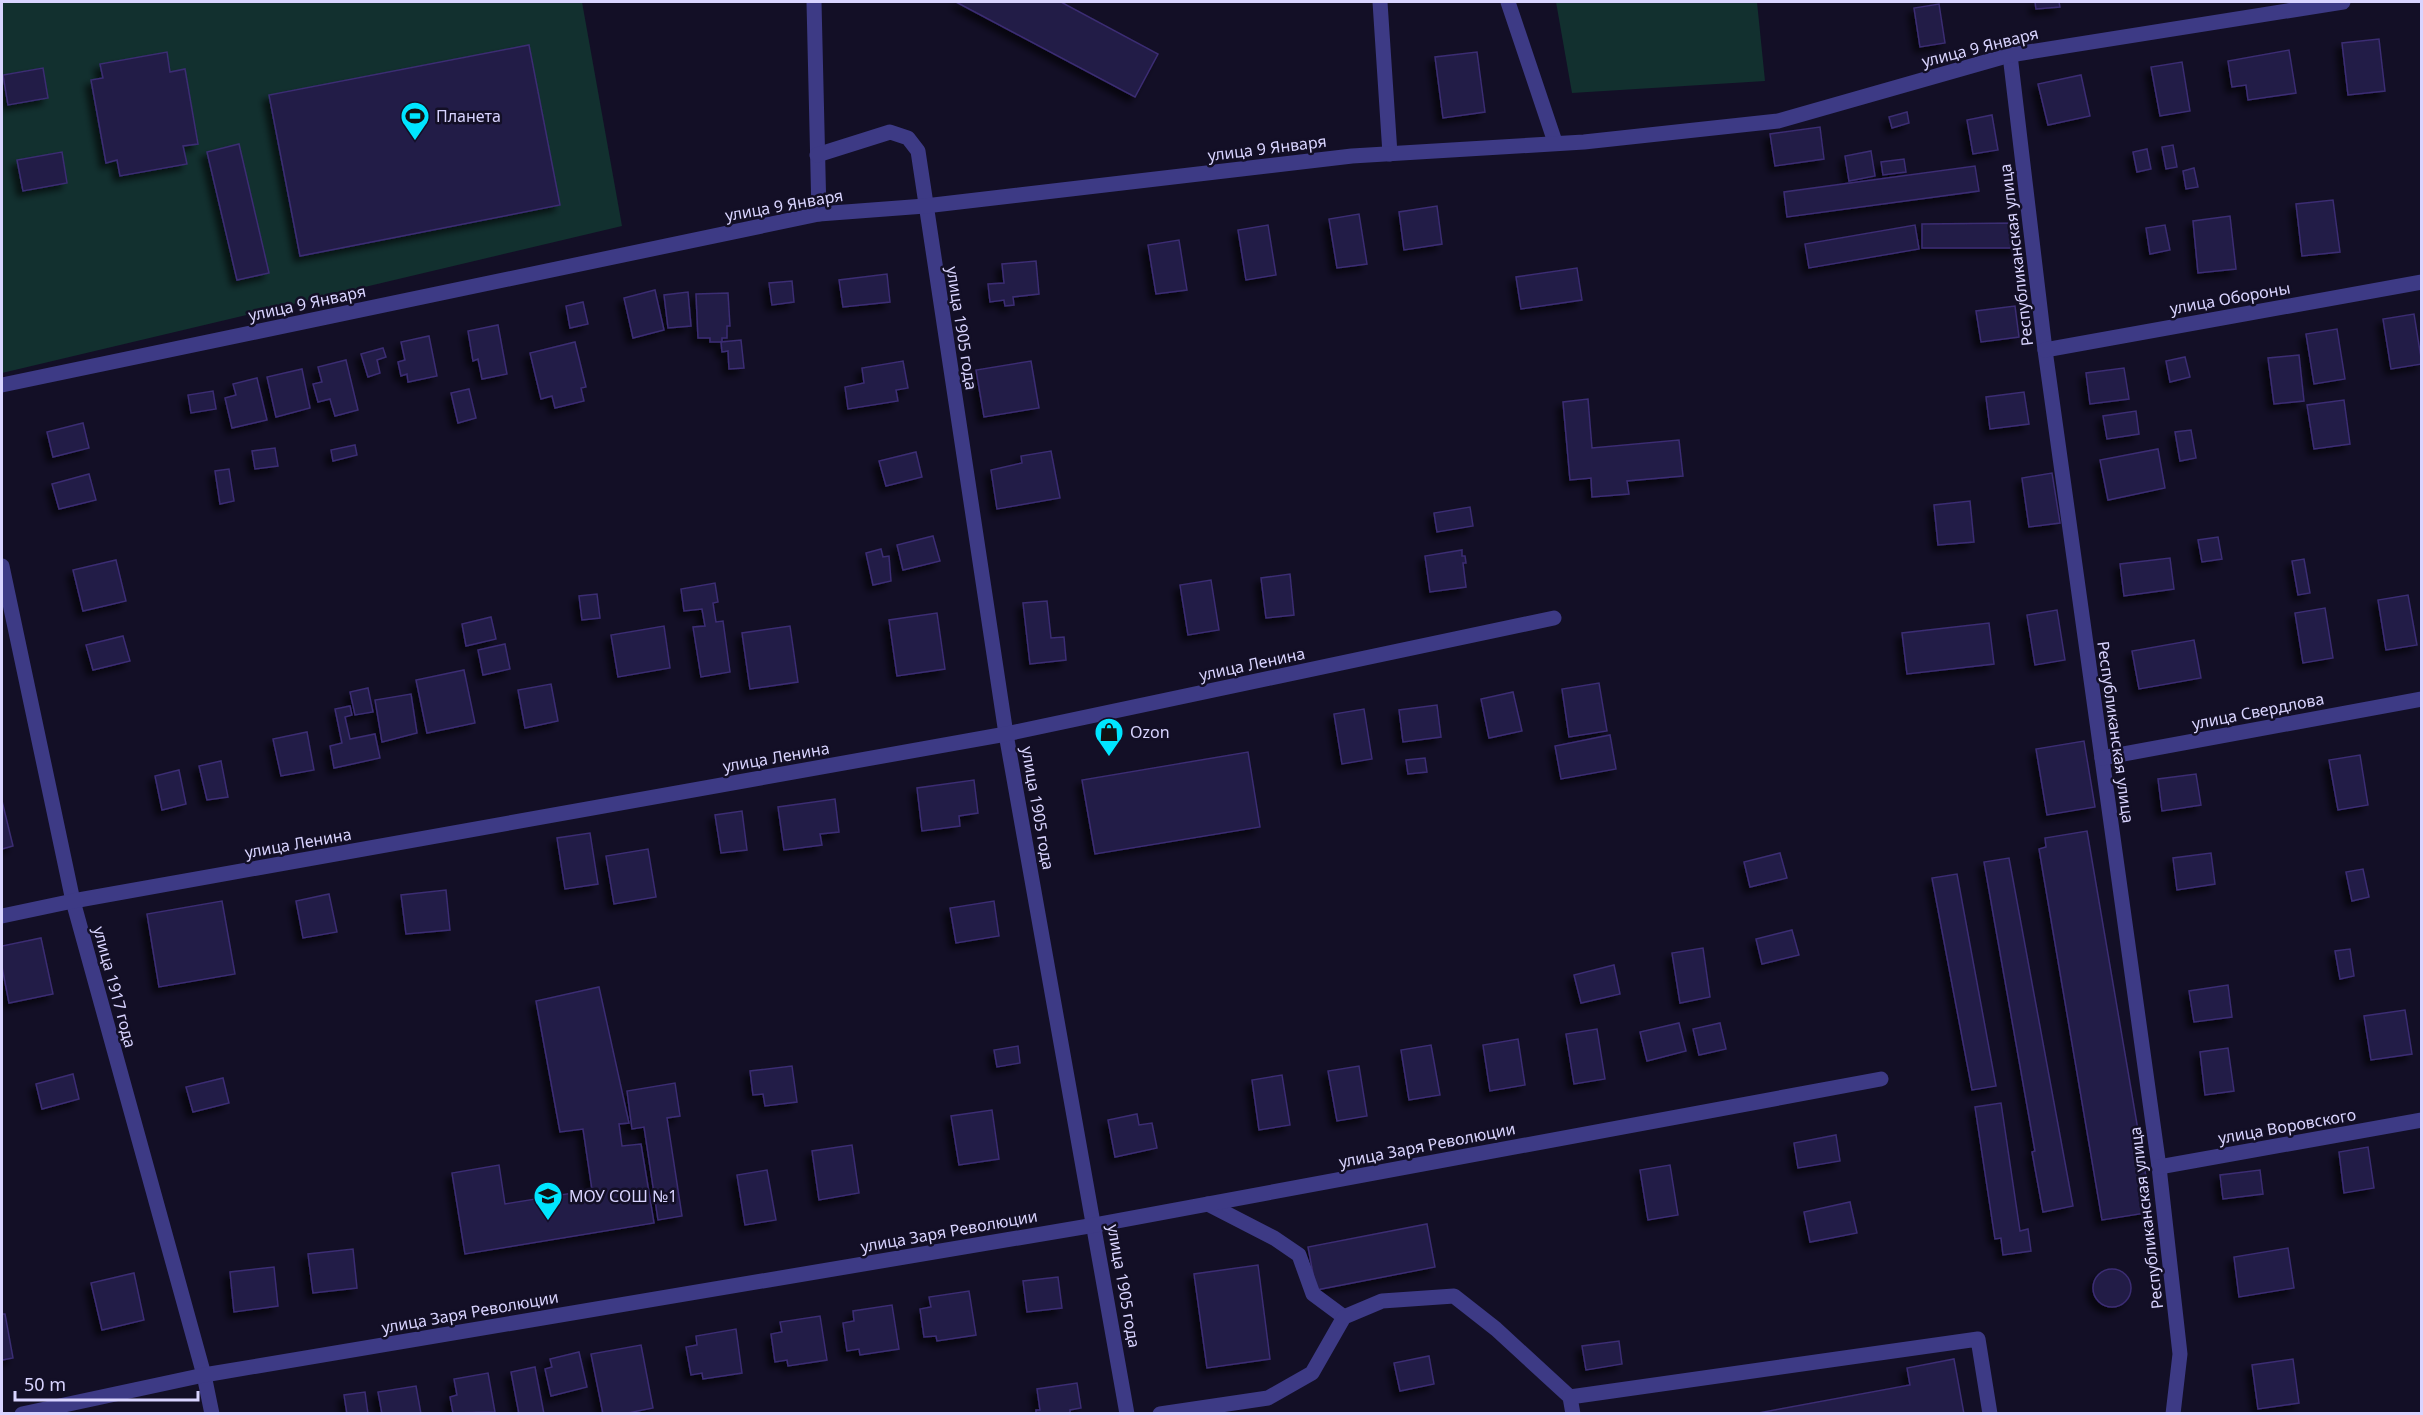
<svg xmlns="http://www.w3.org/2000/svg" width="2423" height="1415" viewBox="0 0 2423 1415" font-family="'Noto Sans',sans-serif">
	<style>
		.green { fill: #12302f }
		.building { fill: #241b47; stroke: #3b2d73; stroke-width: 1.5; filter: url(#shadow) }
		.lines { fill: none; stroke-linecap: round; stroke-linejoin: round }
		.minor { stroke: #3d3a85; stroke-width: 15 }
		.labels { text-anchor: middle; dominant-baseline: central; stroke-width: 5; stroke-linejoin: round; paint-order: stroke }
		.street-label { font-size: 16px; fill: #d9d4ff; stroke: #130f26 }
		.poi-label { font-size: 16px; fill: #d9d4ff; stroke: #130f26; text-anchor: start }
	</style>
	<defs>
		<filter id="shadow"><feDropShadow dx="-5.5" dy="5.5" stdDeviation="3" flood-color="#0009"/></filter>
	</defs>
	<rect width="100%" height="100%" fill="#130f26"/>
	<g class="green">
		<path d="M2,2H582L622,226L2,373Z"/>
		<path d="M1556,2H1757L1765,81L1572,93Z"/>
	</g>
	<g class="building">
		<path d="M956,2H1061L1158,54L1135,97Z"/>
		<path d="M2035,2H2059L2060,7L2036,9Z"/>
		<path d="M1939,4L1945,43L1920,47L1914,8Z"/>
		<path d="M2379,39L2385,91L2348,95L2342,43Z"/>
		<path d="M529,45L560,205L300,256L269,95Z"/>
		<path d="M2289,50L2296,93L2248,100L2246,85L2232,87L2228,61Z"/>
		<path d="M167,52L170,72L185,69L198,144L183,146L187,164L120,176L117,160L106,163L91,80L103,78L100,64Z"/>
		<path d="M1477,52L1485,112L1443,118L1435,57Z"/>
		<path d="M2182,62L2190,111L2160,116L2151,67Z"/>
		<path d="M43,68L48,98L8,105L3,75Z"/>
		<path d="M2081,75L2090,116L2048,125L2038,84Z"/>
		<path d="M1907,112L1909,123L1892,128L1889,117Z"/>
		<path d="M1992,115L1998,150L1973,154L1967,120Z"/>
		<path d="M1820,127L1824,159L1775,166L1770,134Z"/>
		<path d="M239,144L269,273L237,280L207,152Z"/>
		<path d="M2173,145L2177,167L2166,169L2162,147Z"/>
		<path d="M2147,149L2151,169L2137,172L2133,152Z"/>
		<path d="M1871,151L1875,176L1849,181L1845,156Z"/>
		<path d="M62,152L67,183L23,191L17,160Z"/>
		<path d="M1904,159L1906,172L1883,175L1881,162Z"/>
		<path d="M1975,166L1979,191L1787,217L1784,192Z"/>
		<path d="M2194,168L2198,187L2186,189L2183,171Z"/>
		<path d="M2333,200L2340,252L2302,256L2296,204Z"/>
		<path d="M1437,206L1442,244L1404,250L1399,212Z"/>
		<path d="M1359,214L1367,264L1337,268L1329,219Z"/>
		<path d="M2230,216L2236,269L2198,273L2193,221Z"/>
		<path d="M2018,223V248H1922V224Z"/>
		<path d="M1268,225L1276,275L1246,280L1238,230Z"/>
		<path d="M1915,225L1919,249L1809,268L1805,244Z"/>
		<path d="M2165,225L2170,250L2150,254L2146,228Z"/>
		<path d="M1179,240L1187,290L1156,294L1148,245Z"/>
		<path d="M1036,261L1039,294L1013,297L1014,305L1005,306L1004,300L990,302L988,284L1004,283L1002,264Z"/>
		<path d="M1577,268L1582,300L1521,309L1516,277Z"/>
		<path d="M887,274L890,302L843,307L839,280Z"/>
		<path d="M792,281L794,302L772,305L769,283Z"/>
		<path d="M655,290L664,330L633,338L624,298Z"/>
		<path d="M688,292L691,326L668,328L664,295Z"/>
		<path d="M728,293L730,326H727V338H722V342H710V338H698L696,294Z"/>
		<path d="M583,302L588,324L570,328L566,306Z"/>
		<path d="M2015,306L2019,337L1981,342L1976,311Z"/>
		<path d="M2414,314L2422,364L2391,369L2383,319Z"/>
		<path d="M498,325L507,374L482,379L478,359L473,361L468,331Z"/>
		<path d="M2337,329L2345,379L2314,384L2306,334Z"/>
		<path d="M429,336L437,376L408,382L407,374L401,376L398,362L405,360L401,342Z"/>
		<path d="M741,340L744,368L729,369L728,351L722,352L721,342Z"/>
		<path d="M575,342L586,387L581,388L584,401L555,408L552,396L541,399L530,353Z"/>
		<path d="M383,348L386,357L377,360L380,373L368,377L361,354Z"/>
		<path d="M2299,355L2304,401L2274,404L2268,358Z"/>
		<path d="M2185,357L2190,377L2170,382L2166,361Z"/>
		<path d="M346,360L358,410L335,416L330,399L318,402L313,384L322,382L318,367Z"/>
		<path d="M903,361L908,388L896,390L898,401L848,409L845,387L864,383L862,368Z"/>
		<path d="M1031,361L1039,408L984,417L976,370Z"/>
		<path d="M2124,368L2129,399L2090,404L2086,373Z"/>
		<path d="M302,369L310,408L276,417L267,377Z"/>
		<path d="M257,378L267,420L232,428L225,398L236,395L233,384Z"/>
		<path d="M469,389L476,418L458,423L451,393Z"/>
		<path d="M213,391L216,409L191,413L188,395Z"/>
		<path d="M2024,392L2029,424L1990,429L1986,397Z"/>
		<path d="M1588,399L1592,448L1679,440L1683,476L1627,481L1629,494L1592,497L1591,478L1570,480L1563,402Z"/>
		<path d="M2344,400L2350,444L2314,449L2307,405Z"/>
		<path d="M2136,411L2139,434L2107,439L2103,416Z"/>
		<path d="M83,423L89,448L53,457L47,432Z"/>
		<path d="M2191,430L2196,458L2180,461L2175,432Z"/>
		<path d="M355,445L357,455L333,461L331,450Z"/>
		<path d="M275,448L278,466L255,469L252,451Z"/>
		<path d="M2158,449L2165,488L2108,500L2100,460Z"/>
		<path d="M1051,451L1060,498L997,509L991,470L1022,463L1021,456Z"/>
		<path d="M916,452L922,477L886,486L879,461Z"/>
		<path d="M229,469L234,501L220,504L215,471Z"/>
		<path d="M2052,473L2060,523L2029,527L2022,478Z"/>
		<path d="M89,474L96,500L59,509L52,484Z"/>
		<path d="M1970,501L1974,542L1938,545L1934,505Z"/>
		<path d="M1470,507L1473,526L1437,532L1434,513Z"/>
		<path d="M933,536L940,561L903,570L897,545Z"/>
		<path d="M2218,537L2222,559L2202,562L2198,540Z"/>
		<path d="M881,549L883,557L889,556L891,581L873,585L866,553Z"/>
		<path d="M1462,550V556H1465L1466,563H1463L1466,587L1430,592L1425,556Z"/>
		<path d="M2170,558L2174,589L2124,596L2120,564Z"/>
		<path d="M2304,559L2310,593L2298,595L2292,561Z"/>
		<path d="M116,560L126,601L83,611L73,570Z"/>
		<path d="M1290,574L1294,615L1266,618L1261,578Z"/>
		<path d="M1211,580L1219,630L1188,635L1180,585Z"/>
		<path d="M715,583L718,602L713,603L716,622L723,621L730,672L701,677L693,627L705,626L702,609L684,611L681,589Z"/>
		<path d="M597,594L600,618L582,620L579,596Z"/>
		<path d="M2408,595L2417,645L2386,650L2378,600Z"/>
		<path d="M1047,601L1051,638L1064,637L1066,660L1030,664L1023,603Z"/>
		<path d="M2325,608L2333,658L2303,663L2295,613Z"/>
		<path d="M2057,610L2065,660L2035,665L2027,615Z"/>
		<path d="M937,613L945,669L897,676L889,620Z"/>
		<path d="M491,617L496,639L466,646L462,624Z"/>
		<path d="M1989,623L1994,664L1907,674L1902,633Z"/>
		<path d="M664,626L670,668L618,677L611,635Z"/>
		<path d="M790,626L798,682L750,689L742,633Z"/>
		<path d="M123,636L130,661L93,670L86,645Z"/>
		<path d="M2194,640L2201,678L2139,689L2132,651Z"/>
		<path d="M505,644L510,669L483,675L478,650Z"/>
		<path d="M464,670L475,723L427,733L416,680Z"/>
		<path d="M1599,683L1607,731L1569,737L1562,689Z"/>
		<path d="M551,684L558,721L525,728L518,690Z"/>
		<path d="M368,688L373,712L355,715L350,692Z"/>
		<path d="M1513,692L1522,731L1489,738L1481,699Z"/>
		<path d="M411,694L417,733L382,742L375,700Z"/>
		<path d="M1437,705L1441,737L1403,742L1399,710Z"/>
		<path d="M350,706L352,715L345,717L350,739L375,734L380,758L334,768L330,746L342,743L335,709Z"/>
		<path d="M1364,709L1372,759L1342,764L1334,714Z"/>
		<path d="M307,732L314,770L281,776L273,739Z"/>
		<path d="M1610,735L1616,769L1561,779L1555,746Z"/>
		<path d="M2084,741L2095,807L2047,815L2036,749Z"/>
		<path d="M1248,752L1260,827L1095,854L1082,780Z"/>
		<path d="M2360,755L2368,805L2338,810L2329,760Z"/>
		<path d="M1425,758L1427,772L1408,774L1406,760Z"/>
		<path d="M221,761L228,797L207,800L199,766Z"/>
		<path d="M179,770L186,804L162,810L155,776Z"/>
		<path d="M2196,774L2201,805L2162,811L2158,779Z"/>
		<path d="M974,780L978,813L959,816L960,826L922,831L917,788Z"/>
		<path d="M835,799L839,832L820,834L822,845L784,850L778,807Z"/>
		<path d="M2,801L13,846L2,849Z"/>
		<path d="M742,811L747,850L721,853L715,815Z"/>
		<path d="M2087,831L2152,1212L2102,1220L2039,849L2046,847L2045,838Z"/>
		<path d="M590,833L598,884L565,889L557,838Z"/>
		<path d="M648,849L656,897L614,904L606,856Z"/>
		<path d="M1780,853L1787,878L1750,887L1744,862Z"/>
		<path d="M2211,853L2215,884L2177,890L2173,858Z"/>
		<path d="M2009,858L2073,1206L2043,1212L2032,1152L2035,1151L1984,862Z"/>
		<path d="M2363,869L2369,897L2352,901L2346,872Z"/>
		<path d="M1957,874L1996,1086L1972,1090L1932,878Z"/>
		<path d="M446,890L450,930L406,934L401,895Z"/>
		<path d="M329,894L337,932L303,938L296,901Z"/>
		<path d="M222,901L235,974L159,987L147,914Z"/>
		<path d="M994,901L999,936L956,943L950,908Z"/>
		<path d="M1792,930L1799,955L1762,964L1756,939Z"/>
		<path d="M41,938L53,994L9,1003L2,967V946Z"/>
		<path d="M1703,948L1710,997L1680,1003L1672,953Z"/>
		<path d="M2350,949L2354,976L2340,979L2335,951Z"/>
		<path d="M1614,965L1620,994L1581,1003L1574,975Z"/>
		<path d="M2228,985L2232,1017L2194,1022L2189,991Z"/>
		<path d="M599,987L629,1123L619,1124L622,1146L641,1144L654,1223L465,1254L452,1173L499,1165L505,1204L592,1190L583,1129L560,1132L536,1001Z"/>
		<path d="M2405,1010L2412,1054L2371,1060L2364,1016Z"/>
		<path d="M1679,1023L1686,1051L1647,1061L1640,1032Z"/>
		<path d="M1720,1023L1726,1049L1699,1055L1693,1029Z"/>
		<path d="M1597,1029L1605,1079L1574,1084L1566,1034Z"/>
		<path d="M1518,1039L1525,1085L1490,1091L1483,1045Z"/>
		<path d="M1431,1045L1440,1095L1409,1100L1401,1050Z"/>
		<path d="M1018,1046L1020,1063L997,1067L994,1050Z"/>
		<path d="M2228,1048L2234,1091L2205,1095L2200,1052Z"/>
		<path d="M792,1066L797,1102L765,1106L763,1094L753,1095L750,1071Z"/>
		<path d="M1359,1066L1367,1116L1337,1121L1328,1071Z"/>
		<path d="M73,1074L79,1099L42,1109L36,1084Z"/>
		<path d="M1282,1075L1290,1125L1259,1130L1252,1080Z"/>
		<path d="M223,1078L229,1103L193,1112L186,1087Z"/>
		<path d="M675,1083L680,1116L667,1118L682,1216L658,1220L644,1127L632,1129L627,1091Z"/>
		<path d="M2001,1103L2020,1231L2028,1229L2031,1251L2003,1255L2001,1238L1995,1239L1975,1107Z"/>
		<path d="M992,1110L999,1159L959,1165L951,1116Z"/>
		<path d="M1137,1114L1139,1125L1152,1123L1157,1148L1115,1157L1108,1120Z"/>
		<path d="M1836,1135L1840,1161L1798,1168L1794,1143Z"/>
		<path d="M852,1145L859,1193L819,1200L812,1151Z"/>
		<path d="M2368,1147L2374,1188L2344,1193L2339,1152Z"/>
		<path d="M1670,1165L1678,1215L1648,1220L1640,1170Z"/>
		<path d="M767,1170L776,1220L745,1225L737,1175Z"/>
		<path d="M2260,1170L2263,1194L2223,1199L2220,1175Z"/>
		<path d="M1850,1202L1857,1233L1810,1242L1804,1212Z"/>
		<path d="M1427,1224L1435,1267L1316,1290L1308,1247Z"/>
		<path d="M2288,1248L2294,1288L2239,1297L2234,1257Z"/>
		<path d="M353,1249L357,1288L313,1293L308,1254Z"/>
		<path d="M1258,1265L1270,1359L1207,1368L1194,1274Z"/>
		<path d="M274,1267L278,1306L234,1312L230,1272Z"/>
		<circle cx="2112" cy="1288" r="19"/>
		<path d="M134,1273L144,1320L102,1330L91,1283Z"/>
		<path d="M1058,1277L1062,1308L1027,1312L1023,1281Z"/>
		<path d="M969,1291L976,1335L937,1341L936,1336L924,1337L920,1309L931,1307L929,1297Z"/>
		<path d="M892,1305L899,1349L860,1355L859,1349L847,1351L843,1323L854,1321L853,1311Z"/>
		<path d="M2,1314H5L13,1358L2,1360Z"/>
		<path d="M820,1316L827,1360L788,1366L787,1360L775,1362L771,1334L782,1332L780,1322Z"/>
		<path d="M736,1329L742,1373L703,1379L702,1373L691,1375L686,1347L697,1345L696,1336Z"/>
		<path d="M1619,1341L1622,1364L1586,1370L1582,1346Z"/>
		<path d="M641,1345L653,1408L623,1414H603L591,1354Z"/>
		<path d="M579,1352L587,1387L551,1396L545,1369L552,1367L550,1359Z"/>
		<path d="M1429,1356L1434,1384L1400,1391L1394,1363Z"/>
		<path d="M1954,1359L1964,1414H1753L1910,1385L1907,1368Z"/>
		<path d="M2293,1359L2299,1403L2258,1409L2252,1365Z"/>
		<path d="M535,1367L544,1414H519L511,1372Z"/>
		<path d="M488,1373L495,1412L453,1413L450,1397L457,1395L454,1379Z"/>
		<path d="M1077,1383L1081,1408L1070,1410V1414H1036V1410H1040L1037,1389Z"/>
		<path d="M416,1386L421,1414H382L378,1392Z"/>
		<path d="M365,1392L368,1414H347L344,1395Z"/>
	</g>
	<g class="lines">
		<g class="minor">
			<path d="M814,2L819,214"/>
			<path d="M1380,2L1390,154"/>
			<path d="M1508,2L1555,142"/>
			<path d="M2010,55L2045,350L2159,1167L2180,1354L2173,1414"/>
			<path d="M817,155L890,132L908,138L918,151L1006,734L1127,1414"/>
			<path d="M2045,350L2422,282"/>
			<path d="M2,385L819,214L925,206L1352,156L1584,142L1778,121L2010,55L2343,2"/>
			<path d="M2,566L73,901L204,1375L212,1414"/>
			<path d="M2102,758L2422,699"/>
			<path d="M2,916L73,901L1006,734L1554,618"/>
			<path d="M2159,1167L2422,1120"/>
			<path d="M1208,1204L1274,1238L1299,1255L1313,1294L1344,1317"/>
			<path d="M22,1414L204,1375L1095,1225L1881,1079"/>
			<path d="M1160,1414L1268,1398L1312,1373L1344,1317L1382,1301L1454,1296L1496,1329L1570,1397"/>
			<path d="M1573,1414L1570,1397L1978,1339L1990,1414"/>
		</g>
	</g>
	<defs>
		<g id="stadium-pin" transform="scale(1.5)"><path d="M0 17L-7.5 6A9.5 9.5 0 1 1 7.5 6Z" fill="#00e5ff" stroke="#130f26"/><path d="M0-5a6.5 5 0 1 0 0 10a6.5 5 0 1 0 0-10ZM-3.5-1.8h7v3.6h-7Z" fill="#111"/></g>
		<g id="shop-pin" transform="scale(1.5)"><path d="M0 17L-7.5 6A9.5 9.5 0 1 1 7.5 6Z" fill="#00e5ff" stroke="#130f26"/><path d="M-5-2.5h2.3a2.7 3.5 0 0 1 5.4 0H5L5.5 6h-11ZM-1.5-2.5h3a1.5 2.3 0 0 0-3 0Z" fill="#111"/></g>
		<g id="school-pin" transform="scale(1.5)"><path d="M0 17L-7.5 6A9.5 9.5 0 1 1 7.5 6Z" fill="#00e5ff" stroke="#130f26"/><path d="M0-5L7-2L0 1L-7-2ZM-4 1L0 2.5L4 1V4Q0 6-4 4Z" fill="#111"/></g>
	</defs>
	<g fill-rule="evenodd">
		<use href="#stadium-pin" x="415" y="116"/>
		<use href="#shop-pin" x="1109" y="732"/>
		<use href="#school-pin" x="548" y="1196"/>
	</g>
	<g class="labels">
		<g class="street-label">
			<text transform="translate(1980 47) rotate(-14)">улица 9 Января</text>
			<text transform="translate(1267 148) rotate(-7)">улица 9 Января</text>
			<text transform="translate(784 205) rotate(-10)">улица 9 Января</text>
			<text transform="translate(2016 255) rotate(-97)">Республиканская улица</text>
			<text transform="translate(2230 298) rotate(-10)">улица Обороны</text>
			<text transform="translate(307 303) rotate(-12)">улица 9 Января</text>
			<text transform="translate(962 328) rotate(81)">улица 1905 года</text>
			<text transform="translate(1252 664) rotate(-12)">улица Ленина</text>
			<text transform="translate(2258 711) rotate(-11)">улица Свердлова</text>
			<text transform="translate(2116 732) rotate(82)">Республиканская улица</text>
			<text transform="translate(776 757) rotate(-10)">улица Ленина</text>
			<text transform="translate(1038 808) rotate(80)">улица 1905 года</text>
			<text transform="translate(298 843) rotate(-10)">улица Ленина</text>
			<text transform="translate(115 987) rotate(75)">улица 1917 года</text>
			<text transform="translate(2287 1126) rotate(-10)">улица Воровского</text>
			<text transform="translate(1427 1145) rotate(-11)">улица Заря Революции</text>
			<text transform="translate(2146 1218) rotate(-97)">Республиканская улица</text>
			<text transform="translate(949 1231) rotate(-10)">улица Заря Революции</text>
			<text transform="translate(1124 1286) rotate(80)">улица 1905 года</text>
			<text transform="translate(470 1312) rotate(-10)">улица Заря Революции</text>
		</g>
		<g class="poi-label">
			<text x="436" y="116">Планета</text>
			<text x="1130" y="732">Ozon</text>
			<text x="569" y="1196">МОУ СОШ №1</text>
		</g>
	</g>
	<rect width="2423" height="1415" fill="none" stroke="#d9d4ff" stroke-width="6"/>
	<path d="M15 1391v9h183v-9" fill="none" stroke="#d9d4ff" stroke-width="3"/>
	<text x="24" y="1391" font-size="18" fill="#d9d4ff" stroke="#130f26" stroke-width="4.5" paint-order="stroke">50 m</text>
</svg>
